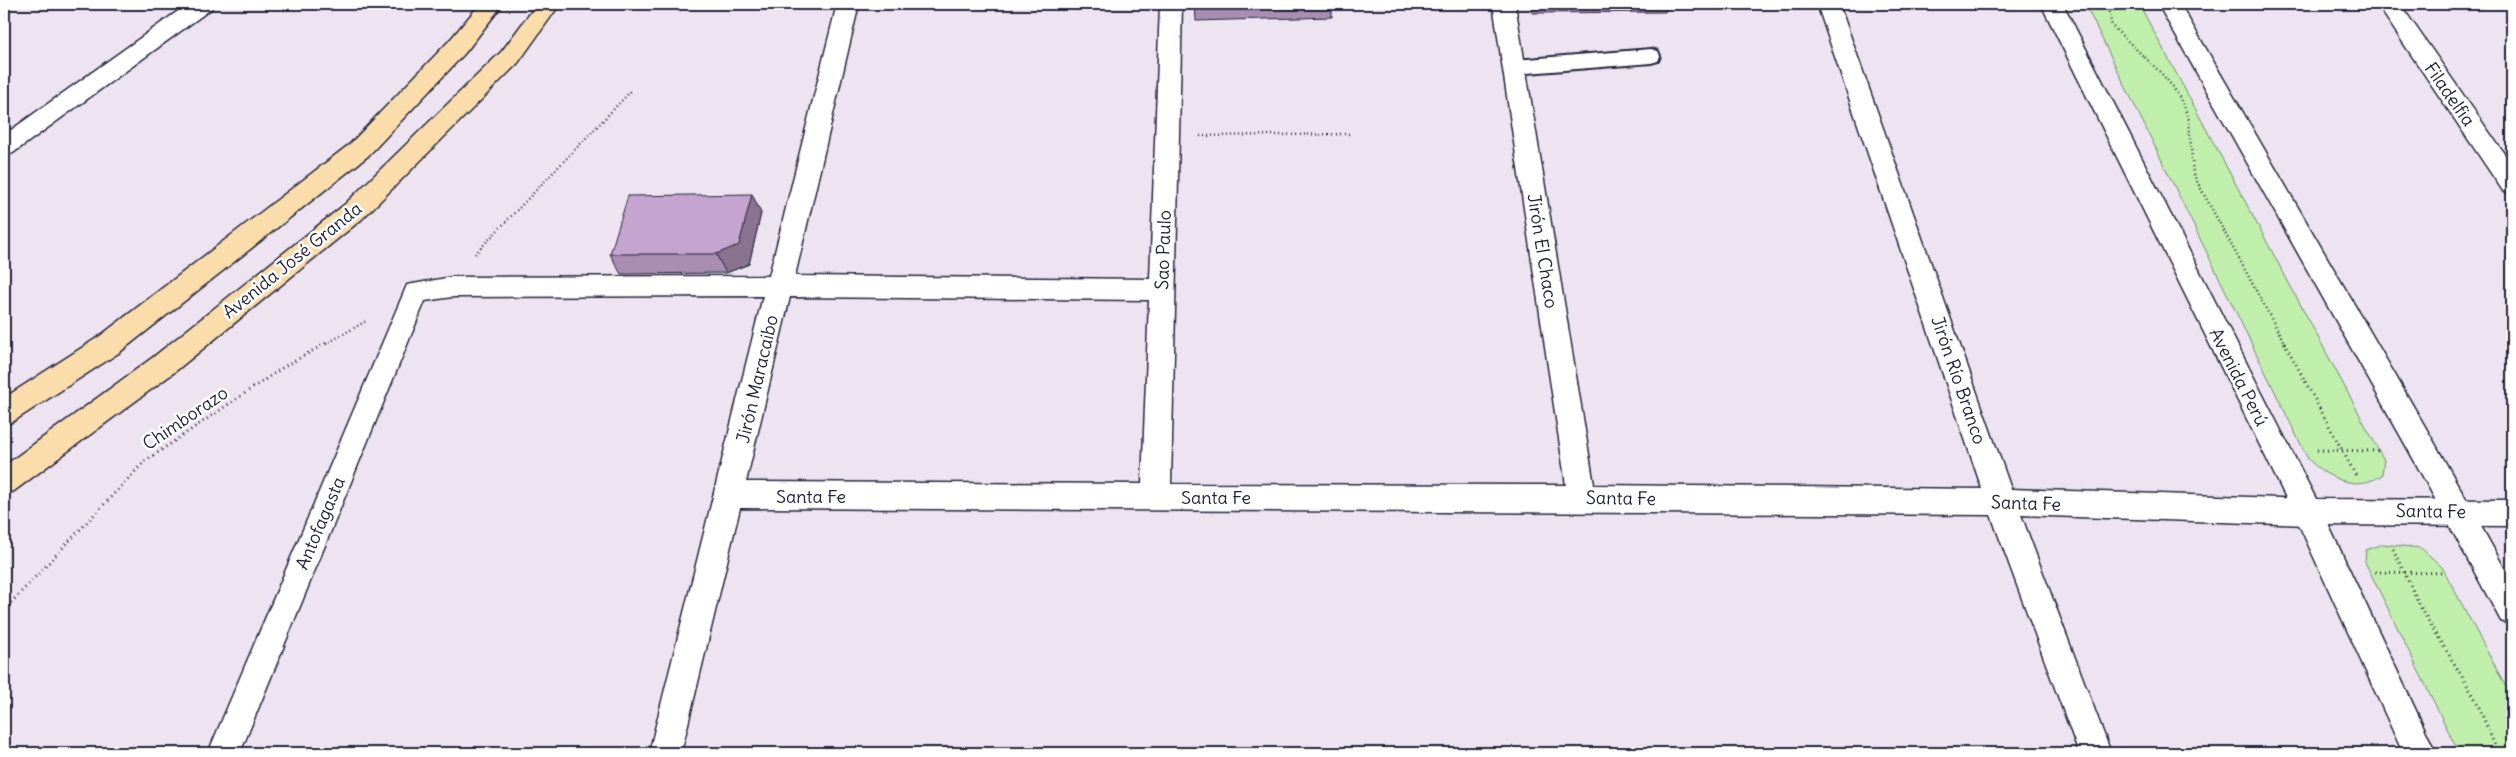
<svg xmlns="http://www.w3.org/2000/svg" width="2516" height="757" viewBox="0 0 2516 757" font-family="Delius,sans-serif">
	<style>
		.green { fill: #c0eeab; stroke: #718873 }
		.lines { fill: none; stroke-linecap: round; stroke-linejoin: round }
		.lane-casing { stroke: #22223b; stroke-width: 4 }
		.street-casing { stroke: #22223b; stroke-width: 3 }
		.secondary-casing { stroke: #22223b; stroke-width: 3 }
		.primary-casing { stroke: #22223b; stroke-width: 3 }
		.path-far1 { stroke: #22223b; stroke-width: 2.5; stroke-dasharray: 1 3; stroke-linecap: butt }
		.path { stroke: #22223b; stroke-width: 3; stroke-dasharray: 1 4; stroke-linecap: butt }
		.lane { fill: #fff; fill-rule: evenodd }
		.street { fill: #fff; fill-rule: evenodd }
		.secondary { fill: #fff; fill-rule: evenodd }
		.primary { fill: #faddab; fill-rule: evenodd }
		.wall { fill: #a98db2; stroke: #22223b }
		.shaded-wall { fill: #8a7391; stroke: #22223b }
		.building { fill: #c5a4cf; stroke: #22223b }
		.labels { text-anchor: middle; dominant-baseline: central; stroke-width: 5; stroke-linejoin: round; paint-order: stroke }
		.street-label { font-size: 18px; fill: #22223b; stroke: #fff }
	</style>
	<rect width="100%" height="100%" fill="#eee4f1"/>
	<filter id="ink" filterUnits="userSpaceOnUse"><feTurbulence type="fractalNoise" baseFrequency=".02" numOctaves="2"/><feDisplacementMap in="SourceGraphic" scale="10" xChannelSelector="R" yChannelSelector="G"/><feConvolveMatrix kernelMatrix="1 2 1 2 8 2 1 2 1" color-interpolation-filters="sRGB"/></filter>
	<g filter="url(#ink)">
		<g class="green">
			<path d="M2085,4H2139L2384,460L2382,475C2357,492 2328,479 2308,459Z"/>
			<path d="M2382,544L2421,548L2442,567L2512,698V753H2459L2365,562L2366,550Z"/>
		</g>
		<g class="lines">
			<g class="lane-casing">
				<path id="lane" d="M1651,49L1658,51L1660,56L1658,61L1651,63L1514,74L1507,72L1504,67L1507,62L1514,60Z"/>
			</g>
			<g class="street-casing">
				<g id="street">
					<path d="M188,4H214L211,9L13,153L4,156V135Z"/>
					<path d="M837,4H859L795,276L1150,279L1160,4H1182L1171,484L1566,485L1493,4H1515L1594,485L1982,489L1817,4H1839L2011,489L2308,499L2512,500V526L2308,525L2021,515L2111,753H2079L1991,515L740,508L681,753H649L763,296L452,297L425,301L240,753H208L407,285L452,277L769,276ZM790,297L1149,300L1142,484L746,482Z"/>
					<path d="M2377,4H2400L2512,165V193L2503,191Z"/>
				</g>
			</g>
			<g class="secondary-casing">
				<g id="secondary">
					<path d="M2041,4H2063L2318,503L2436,753H2403L2296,518Z"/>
					<path d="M2158,4H2180L2434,442L2512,582V625L2501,621L2414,460Z"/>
				</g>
			</g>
			<g class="primary-casing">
				<g id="primary">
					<path d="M480,4H503L465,53L368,156L120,352L14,421L4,425V398L100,336L350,144L449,41Z"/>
					<path d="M537,4H560L518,63L362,219L172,374L14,491L4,495V466L152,358L344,205L502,51Z"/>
				</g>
			</g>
			<g class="path-far1">
				<path d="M2107,4L2112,26L2160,72L2173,87L2183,104L2189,120L2193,174L2285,344"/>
				<path d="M1200,136L1350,134"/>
				<path d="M475,254L632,90"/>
				<path d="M326,344L366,321"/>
			</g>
			<g class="path">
				<path d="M2284,342L2356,476"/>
				<path d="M2317,450L2380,451"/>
				<path d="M2393,549L2422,610L2476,700L2498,753"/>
				<path d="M2375,572L2445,573"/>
				<path d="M4,610L145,461L282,368L328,342"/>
			</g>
			<use href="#lane" class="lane"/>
			<use href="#street" class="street"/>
			<use href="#secondary" class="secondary"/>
			<use href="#primary" class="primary"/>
		</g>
		<g class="wall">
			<path d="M1195,4H1332V17L1196,21Z"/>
			<path d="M1530,4H1667L1665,12L1532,13Z"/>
			<path d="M761,213L749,264L726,273L621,274L610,254Z"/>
		</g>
		<path class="shaded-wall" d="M752,194L761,213L749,264L726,273L716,254Z"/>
		<g class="building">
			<path d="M1195,4H1271L1195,6Z"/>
			<path d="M752,194L739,245L716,254H610L628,196Z"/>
		</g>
	</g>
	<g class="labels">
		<g class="street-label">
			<text transform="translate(2450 94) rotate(55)">Filadelfia</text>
			<text transform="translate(1163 250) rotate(-88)">Sao Paulo</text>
			<text transform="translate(1543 251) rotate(81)">Jirón El Chaco</text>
			<text transform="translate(292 260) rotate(-39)">Avenida José Granda</text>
			<text transform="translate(2239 377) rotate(63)">Avenida Perú</text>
			<text transform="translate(757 379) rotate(-77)">Jirón Maracaibo</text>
			<text transform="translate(1959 380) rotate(71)">Jirón Río Branco</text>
			<text transform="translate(185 418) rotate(-34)">Chimborazo</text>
			<text x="811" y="496">Santa Fe</text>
			<text x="1216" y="497">Santa Fe</text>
			<text transform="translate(1621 498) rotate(1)">Santa Fe</text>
			<text transform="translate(2026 503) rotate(2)">Santa Fe</text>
			<text transform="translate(2431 511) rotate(1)">Santa Fe</text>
			<text transform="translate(320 523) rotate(-67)">Antofagasta</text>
		</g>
	</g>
	<rect width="2516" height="757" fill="none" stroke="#fff" stroke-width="20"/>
	<rect x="10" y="10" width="2496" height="737" fill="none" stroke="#22223b" stroke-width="2" filter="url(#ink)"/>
</svg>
